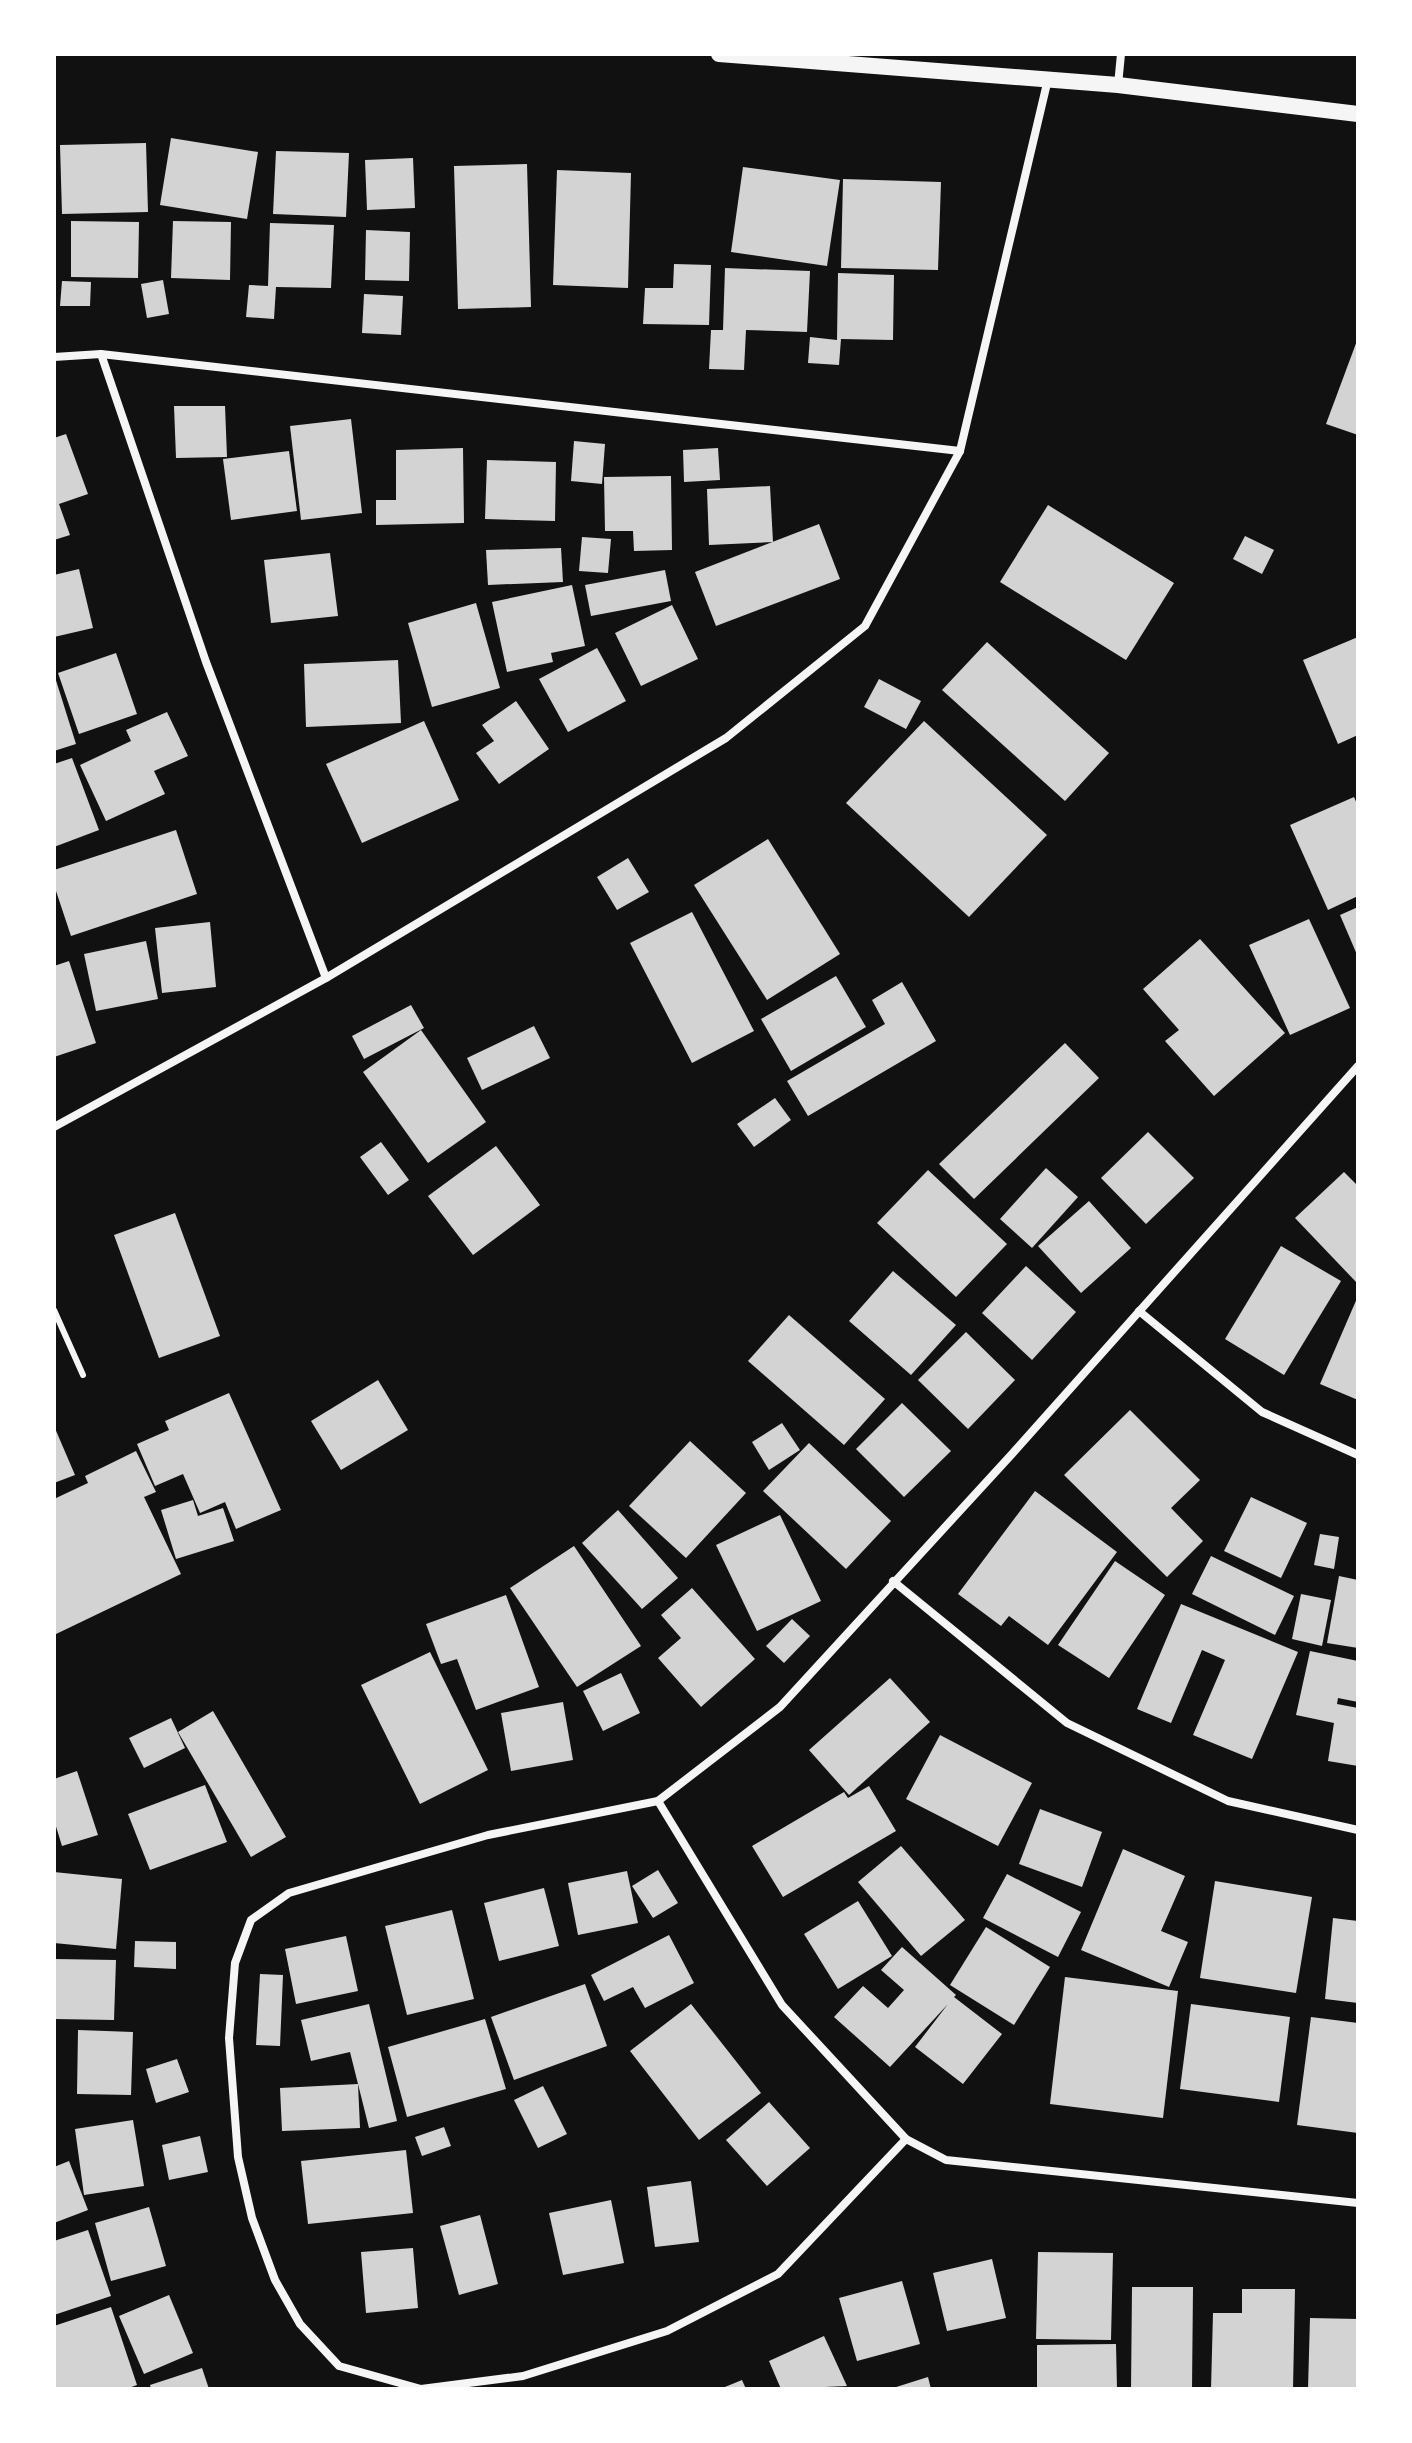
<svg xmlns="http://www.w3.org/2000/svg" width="1412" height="2443" viewBox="0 0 1412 2443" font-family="'PT Sans Narrow',sans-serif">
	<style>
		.building { fill: #d3d3d3 }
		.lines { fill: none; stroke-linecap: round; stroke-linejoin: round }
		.service { stroke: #f5f5f5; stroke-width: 6 }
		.minor { stroke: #f5f5f5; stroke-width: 8 }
		.secondary { stroke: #f5f5f5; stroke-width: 16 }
	</style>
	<rect width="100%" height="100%" fill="#111"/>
	<g class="building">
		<path d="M171,138L258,152L247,219L160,205Z"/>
		<path d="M146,143L148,212L62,214L60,145Z"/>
		<path d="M276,151L349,153L346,217L273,214Z"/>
		<path d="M413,158L415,208L367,210L365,160Z"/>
		<path d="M527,164L531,307L458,309L454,166Z"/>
		<path d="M743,167L840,180L827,266L731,252Z"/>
		<path d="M557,170L631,173L628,288L553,285Z"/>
		<path d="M843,179L941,182L938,270L841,268Z"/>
		<path d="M71,221L139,222L138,278L71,277Z"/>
		<path d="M173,221L231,222L230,280L171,278Z"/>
		<path d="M270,223L334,225L331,288L276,287L274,319L246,317L249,285L268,286Z"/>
		<path d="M366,230L410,232L409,281L365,280Z"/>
		<path d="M674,264L711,265L709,325L643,324L645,288H673Z"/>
		<path d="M725,268L810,271L807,332L746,330L744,370L709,369L711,330H723Z"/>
		<path d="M838,273L894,275L893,340L841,339L839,365L808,363L810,337L837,340Z"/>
		<path d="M163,280L169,314L147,318L141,284Z"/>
		<path d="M62,281L91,282L90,306H60Z"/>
		<path d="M364,294L403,296L401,335L362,333Z"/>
		<path d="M1358,338V435L1326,424Z"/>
		<path d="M174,406H225L227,457L176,458Z"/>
		<path d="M351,419L362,513L301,520L290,426Z"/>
		<path d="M66,434L88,494L59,504L70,535L54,540V438Z"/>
		<path d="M574,441L605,444L602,484L571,481Z"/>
		<path d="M463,448L464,523L376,525V500H396V450Z"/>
		<path d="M718,448L720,480L684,482L683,450Z"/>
		<path d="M289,451L297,511L231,520L223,459Z"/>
		<path d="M487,460L556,462L555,521L485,519Z"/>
		<path d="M671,476L672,550L634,551L633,531H605L604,477Z"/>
		<path d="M770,486L773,542L709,545L707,489Z"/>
		<path d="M1048,505L1174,583L1126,660L1000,582Z"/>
		<path d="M819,524L840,579L716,626L695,572Z"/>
		<path d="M1245,536L1274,550L1262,574L1233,559Z"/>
		<path d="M582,537L611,539L608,573L579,571Z"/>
		<path d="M561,548L563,582L488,585L486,550Z"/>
		<path d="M330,553L338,616L271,623L264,560Z"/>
		<path d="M79,569L93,628L54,637V575Z"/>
		<path d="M665,570L671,601L591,616L585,585Z"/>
		<path d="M572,585L585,646L551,653L553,662L507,672L492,602Z"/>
		<path d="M476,603L500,688L432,707L408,623Z"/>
		<path d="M672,605L698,659L641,686L615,633Z"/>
		<path d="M1358,637V735L1338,744L1303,660Z"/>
		<path d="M987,642L1109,753L1065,801L942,690Z"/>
		<path d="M597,648L626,701L568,732L539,679Z"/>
		<path d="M116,653L137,714L79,734L58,673Z"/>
		<path d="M398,660L401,723L306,727L304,664Z"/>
		<path d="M54,674L76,744L54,751Z"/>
		<path d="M879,679L921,701L906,729L864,707Z"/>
		<path d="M516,701L549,749L499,784L476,753L494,741L482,725Z"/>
		<path d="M167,712L188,756L154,771L165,794L106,821L80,765L131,741L126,730Z"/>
		<path d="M424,721L459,800L362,843L326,764Z"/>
		<path d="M924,721L1047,835L969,917L846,803Z"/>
		<path d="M72,758L99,830L54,847V764Z"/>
		<path d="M1354,797L1358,806V896L1328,910L1290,825Z"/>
		<path d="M176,830L197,894L71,936L54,885V870Z"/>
		<path d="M768,839L840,954L767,1000L694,885Z"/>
		<path d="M628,858L649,892L617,910L597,877Z"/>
		<path d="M1358,907V957L1340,915Z"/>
		<path d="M692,912L754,1031L692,1063L630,943Z"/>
		<path d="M1309,919L1350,1008L1290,1035L1249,945Z"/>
		<path d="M210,922L216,987L162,993L155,928Z"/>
		<path d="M1200,939L1285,1033L1214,1096L1165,1041L1179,1030L1143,989Z"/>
		<path d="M146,941L158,999L96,1011L84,954Z"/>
		<path d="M69,961L96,1043L54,1057V966Z"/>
		<path d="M836,976L866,1027L791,1071L761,1019Z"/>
		<path d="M902,982L936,1041L808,1116L787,1081L885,1024L872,1000Z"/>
		<path d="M411,1005L424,1028L364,1059L352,1036Z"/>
		<path d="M534,1026L550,1058L482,1090L467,1058Z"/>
		<path d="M421,1030L486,1122L428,1163L363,1072Z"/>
		<path d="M1065,1043L1099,1078L974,1199L939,1164Z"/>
		<path d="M775,1098L791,1120L754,1147L737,1124Z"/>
		<path d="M1148,1132L1194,1178L1146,1224L1101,1178Z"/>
		<path d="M381,1142L409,1180L388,1195L360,1157Z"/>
		<path d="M496,1146L540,1205L473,1255L428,1196Z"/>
		<path d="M1046,1168L1078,1197L1032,1248L1000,1219Z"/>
		<path d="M928,1170L1007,1244L956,1297L877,1223Z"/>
		<path d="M1344,1172L1358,1186V1284L1295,1218Z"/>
		<path d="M1089,1201L1131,1248L1081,1293L1038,1246Z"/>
		<path d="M175,1213L220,1336L159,1358L114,1235Z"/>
		<path d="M1281,1246L1341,1281L1284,1375L1225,1339Z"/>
		<path d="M1026,1266L1076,1312L1032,1360L982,1313Z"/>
		<path d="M893,1271L956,1325L911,1375L849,1321Z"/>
		<path d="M1358,1296V1400L1320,1384Z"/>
		<path d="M789,1315L885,1399L844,1445L748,1361Z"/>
		<path d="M966,1332L1015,1380L968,1429L918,1380Z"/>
		<path d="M378,1380L408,1430L341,1470L311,1421Z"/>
		<path d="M229,1393L281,1510L236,1529L225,1502L200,1513L183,1474L155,1486L137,1444L169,1430L165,1421Z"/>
		<path d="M902,1403L951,1451L904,1497L856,1449Z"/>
		<path d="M1130,1410L1200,1480L1171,1508L1203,1541L1167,1577L1064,1475Z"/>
		<path d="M782,1423L800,1450L769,1470L752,1442Z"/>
		<path d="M54,1426L75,1475L54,1483Z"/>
		<path d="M690,1441L746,1493L686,1558L629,1506Z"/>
		<path d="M809,1443L891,1521L846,1569L763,1491Z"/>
		<path d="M136,1451L156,1492L144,1497L181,1574L54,1635V1499L88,1483L85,1476Z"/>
		<path d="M1035,1491L1117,1552L1048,1645L1009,1616L1001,1626L958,1594Z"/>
		<path d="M1251,1497L1307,1523L1281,1578L1224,1551Z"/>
		<path d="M193,1500L198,1516L223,1508L234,1541L176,1559L161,1510Z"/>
		<path d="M618,1510L678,1578L642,1609L582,1543Z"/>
		<path d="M780,1515L821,1601L757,1631L716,1545Z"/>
		<path d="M1320,1534L1339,1537L1334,1569L1314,1565Z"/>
		<path d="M574,1546L641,1646L577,1687L510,1588Z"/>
		<path d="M1211,1556L1294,1596L1275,1635L1192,1594Z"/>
		<path d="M1115,1561L1165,1595L1109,1678L1058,1645Z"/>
		<path d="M1339,1576L1358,1580V1648L1327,1643Z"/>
		<path d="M692,1588L755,1659L701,1707L658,1658L681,1638L661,1615Z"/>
		<path d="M1301,1594L1331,1600L1322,1646L1292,1639Z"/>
		<path d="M506,1595L539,1687L476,1710L457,1659L441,1664L426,1624Z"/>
		<path d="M1181,1604L1298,1652L1252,1759L1193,1735L1225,1660L1202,1650L1171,1723L1137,1709Z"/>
		<path d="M792,1619L810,1636L784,1663L766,1646Z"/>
		<path d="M1310,1651L1358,1661V1702L1338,1698L1337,1704L1358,1708V1766L1328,1761L1334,1723L1296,1715Z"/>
		<path d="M430,1652L488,1770L420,1804L361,1685Z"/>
		<path d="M621,1673L640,1713L603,1731L583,1691Z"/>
		<path d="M890,1678L930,1722L849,1795L809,1750Z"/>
		<path d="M563,1702L573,1760L511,1771L501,1713Z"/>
		<path d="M213,1711L286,1837L251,1857L178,1732Z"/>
		<path d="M171,1718L185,1748L144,1768L129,1738Z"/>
		<path d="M940,1735L1032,1783L998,1846L906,1799Z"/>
		<path d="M77,1771L98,1835L62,1846L54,1820V1779Z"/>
		<path d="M205,1785L227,1842L150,1870L128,1814Z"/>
		<path d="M869,1786L896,1831L783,1897L752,1846L844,1792L848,1798Z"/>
		<path d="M1040,1809L1102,1832L1082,1887L1019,1864Z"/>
		<path d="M901,1846L965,1920L921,1956L858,1882Z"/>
		<path d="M1123,1849L1185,1876L1161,1931L1188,1942L1169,1987L1081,1950Z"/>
		<path d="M658,1870L678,1903L653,1918L632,1886Z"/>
		<path d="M627,1871L638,1923L578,1935L568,1883Z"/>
		<path d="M54,1872L122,1879L116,1949L54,1943Z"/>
		<path d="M1007,1874L1081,1912L1058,1957L983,1918Z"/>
		<path d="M1215,1881L1312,1897L1296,1993L1200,1978Z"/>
		<path d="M544,1888L559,1946L499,1961L484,1903Z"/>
		<path d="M858,1901L892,1956L838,1989L804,1934Z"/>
		<path d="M452,1910L474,1999L407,2015L385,1926Z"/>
		<path d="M1333,1918L1358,1921V2003L1325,1999Z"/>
		<path d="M986,1927L1050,1967L1014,2025L950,1985Z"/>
		<path d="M669,1935L694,1983L645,2008L633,1987L604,2001L591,1975Z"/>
		<path d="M346,1936L358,1991L296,2004L285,1949Z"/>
		<path d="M135,1941L176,1942V1969L134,1967Z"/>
		<path d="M902,1947L956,1995L954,1997L1002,2034L963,2084L915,2047L948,2004L890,2067L834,2017L863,1986L888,2008L904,1990L881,1970Z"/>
		<path d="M54,1959L116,1960L114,2020L54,2019Z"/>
		<path d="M260,1974L283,1975L280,2046L256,2045Z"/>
		<path d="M1065,1977L1178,1991L1163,2118L1050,2104Z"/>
		<path d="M585,1984L607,2046L514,2080L491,2017Z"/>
		<path d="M369,2004L397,2121L369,2128L350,2052L311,2061L301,2020Z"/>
		<path d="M691,2004L761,2093L699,2140L630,2051Z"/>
		<path d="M1191,2004L1290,2017L1279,2102L1180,2089Z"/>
		<path d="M1311,2017L1358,2023V2133L1297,2125Z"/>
		<path d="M485,2019L506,2089L407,2117L388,2047Z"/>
		<path d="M78,2030L133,2032L131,2095L77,2094Z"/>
		<path d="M177,2059L189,2092L156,2103L146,2069Z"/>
		<path d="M358,2084L360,2128L282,2131L280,2088Z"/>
		<path d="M543,2086L567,2134L538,2148L514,2100Z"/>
		<path d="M769,2102L810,2148L767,2186L726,2140Z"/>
		<path d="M133,2120L144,2186L84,2195L75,2129Z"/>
		<path d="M444,2127L451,2146L422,2156L415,2137Z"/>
		<path d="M200,2136L208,2172L169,2180L162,2145Z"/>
		<path d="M406,2150L413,2213L308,2224L301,2161Z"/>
		<path d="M69,2161L88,2210L54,2223V2167Z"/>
		<path d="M691,2181L699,2242L655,2247L647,2187Z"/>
		<path d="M611,2200L624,2263L563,2275L549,2213Z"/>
		<path d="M149,2207L166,2266L111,2281L95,2223Z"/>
		<path d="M480,2215L498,2284L459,2295L440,2226Z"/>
		<path d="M88,2230L111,2296L54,2315V2241Z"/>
		<path d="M413,2248L418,2308L366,2313L361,2252Z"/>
		<path d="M1038,2252L1113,2253L1111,2340L1036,2339Z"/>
		<path d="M992,2259L1006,2318L947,2331L933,2273Z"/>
		<path d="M902,2281L920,2344L857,2361L839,2298Z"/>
		<path d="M1132,2287H1193L1192,2389H1131Z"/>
		<path d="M1242,2289H1295L1293,2389H1211L1213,2313H1242Z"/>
		<path d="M169,2295L193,2353L144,2374L119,2316Z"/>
		<path d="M111,2307L137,2385L126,2389H54V2326Z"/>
		<path d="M1310,2318L1358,2319V2389H1308Z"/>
		<path d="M824,2336L847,2386L781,2389L769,2361Z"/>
		<path d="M1116,2344L1117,2389H1037V2345Z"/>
		<path d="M202,2368L209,2389H151L150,2385Z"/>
		<path d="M928,2377L931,2389H893V2388Z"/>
		<path d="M742,2380L746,2389H720Z"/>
	</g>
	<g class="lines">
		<path class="service" d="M54,1310L83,1375"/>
		<g class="minor">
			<path d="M1118,85L1121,54"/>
			<path d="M101,354L206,662L326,978"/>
			<path d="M54,357L101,354L960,451"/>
			<path d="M54,1127L326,978L726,738L865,626L960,451L1048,79"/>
			<path d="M1139,1311L1262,1412L1358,1455"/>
			<path d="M893,1581L1067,1723L1228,1801L1358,1830"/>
			<path d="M658,1801L782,2005L906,2139L946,2160L1358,2203"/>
			<path d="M906,2139L778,2274L667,2331L523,2376L421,2389L339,2366L300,2324L275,2280L252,2218L238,2157L229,2038L235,1963L251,1920L289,1893L488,1835L658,1801L780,1707L1012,1454L1358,1066"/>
		</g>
		<path class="secondary" d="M719,54L1118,85L1358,114"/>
	</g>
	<rect width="1412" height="2443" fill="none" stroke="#ffffff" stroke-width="112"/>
</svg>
